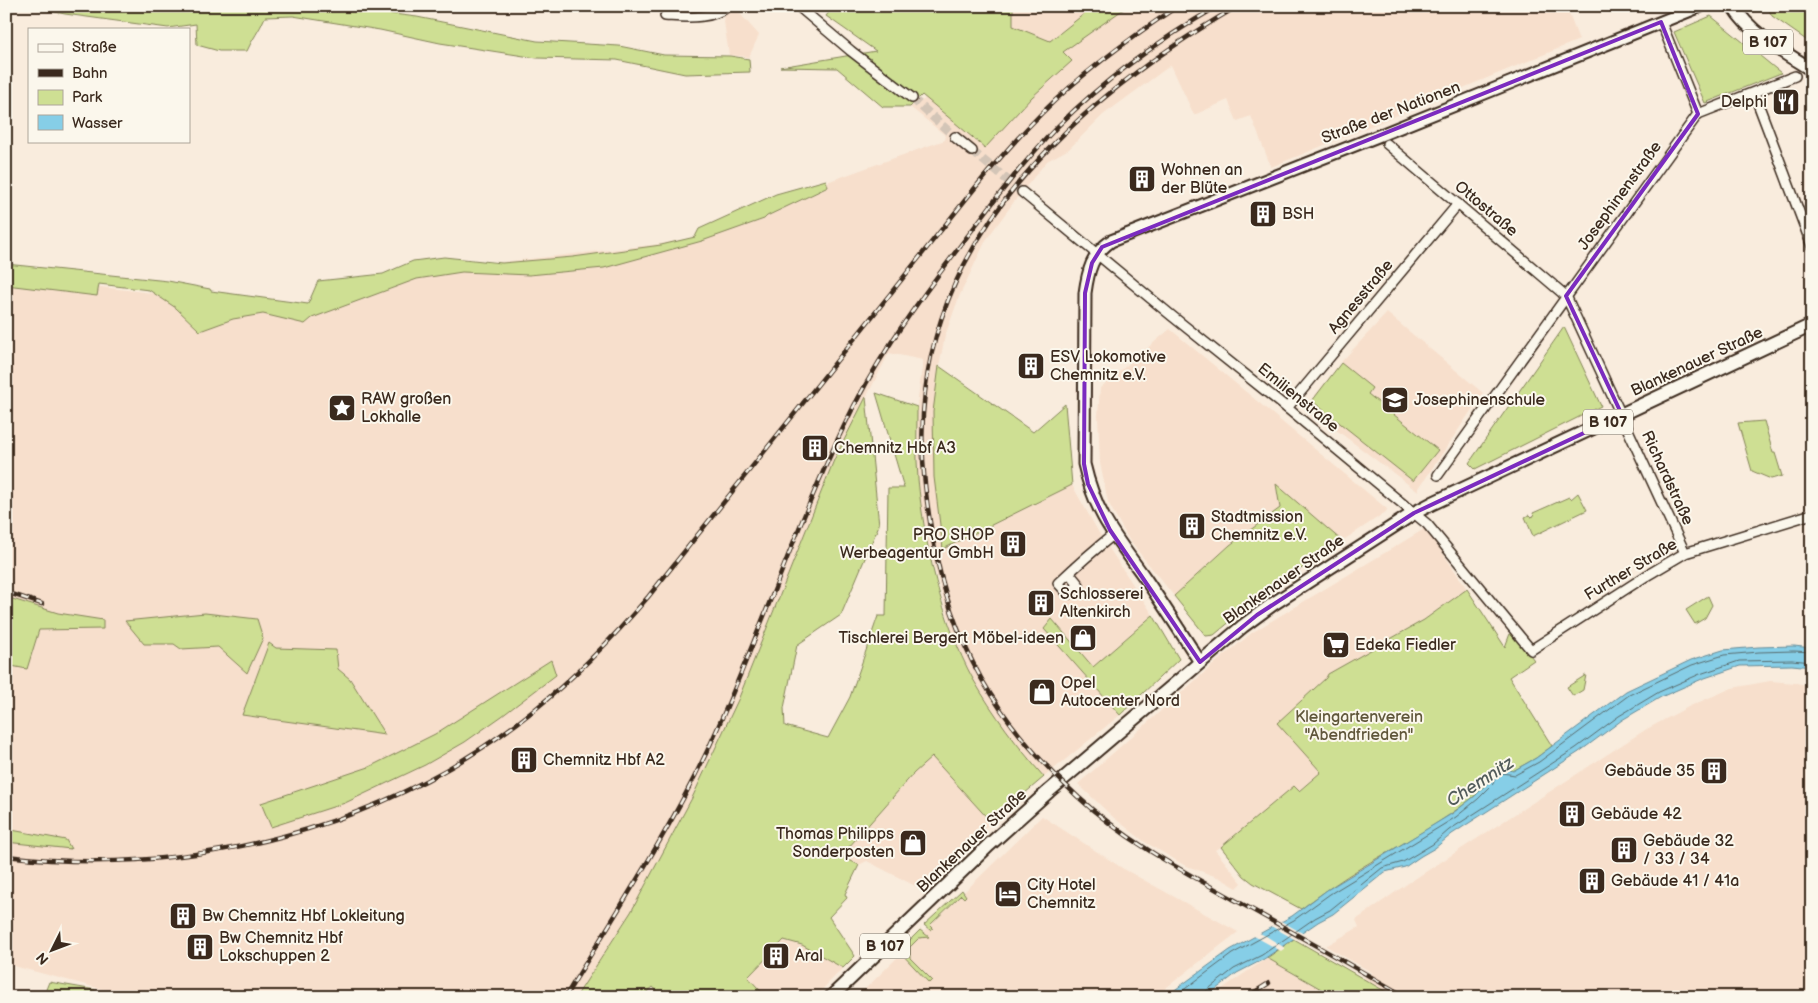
<svg xmlns="http://www.w3.org/2000/svg" width="1818" height="1003" viewBox="0 0 1818 1003" font-family="'Balsamiq Sans',sans-serif">
	<style>
		.built { fill: #f7dfcc }
		.green { fill: #cedf93; stroke: #848458 }
		.water { fill: #86cee7; stroke: #688c97 }
		.pier { fill: #f9ecdd }
		.lines { fill: none; stroke-linecap: round; stroke-linejoin: round }
		.shore { stroke: #596c6e; stroke-width: 1 }
		.street-tunnel { stroke: #d3c5b7; stroke-width: 9; stroke-dasharray: 9 4.5; stroke-linecap: butt }
		.street-casing { stroke: #3b2a1e; stroke-width: 12 }
		.secondary-casing { stroke: #3b2a1e; stroke-width: 15 }
		.primary-casing { stroke: #3b2a1e; stroke-width: 16 }
		.street { stroke: #fbf7ec; stroke-width: 9 }
		.secondary { stroke: #fbf7ec; stroke-width: 11 }
		.primary { stroke: #fbf7ec; stroke-width: 12 }
		.rail-casing { stroke: #3b2a1e; stroke-width: 4.5 }
		.rail { stroke: #fbf7ec; stroke-width: 2.5; stroke-dasharray: 8; stroke-linecap: butt }
		.marked { fill: none; stroke: #7b2cbf; stroke-width: 4; stroke-linejoin: round }
		.labels { text-anchor: middle; dominant-baseline: central; stroke-width: 4; stroke-linejoin: round; paint-order: stroke }
		.shield { fill: #fbf7ec; stroke: #75685c; stroke-width: 1 }
		.shield-label { font-size: 15px; font-weight: bold; fill: #3b2a1e }
		.poi-label { font-size: 16px; fill: #3b2a1e; stroke: #fbf7ec; text-anchor: start }
		.street-label { font-size: 16px; fill: #3b2a1e; stroke: #fbf7ec }
		.park-label { font-size: 16px; fill: #60573b; stroke: #fbf7ec }
		.water-label { font-size: 18px; font-style: italic; fill: #525b5a; stroke: #fbf7ec }
	</style>
	<rect width="100%" height="100%" fill="#f9ecdd"/>
	<filter id="ink" filterUnits="userSpaceOnUse"><feTurbulence type="fractalNoise" baseFrequency=".02" numOctaves="2"/><feDisplacementMap in="SourceGraphic" scale="10" xChannelSelector="R" yChannelSelector="G"/><feConvolveMatrix kernelMatrix="1 2 1 2 8 2 1 2 1" color-interpolation-filters="sRGB"/></filter>
	<g filter="url(#ink)">
		<g class="built">
			<path d="M992,6H1566L1579,40L1271,167L1251,116L1237,121L1228,100L1194,115L1171,65L1103,115L1069,149L1047,161L1016,199L986,240L959,297L945,336L939,366L944,549L1072,485L1099,533L1153,615L1093,668L1052,619L1044,629L1120,715L1044,777L1023,752L999,721L973,679L954,638L931,556L921,507L918,477L917,407L923,360L889,353L834,460L738,700L692,798L631,912L576,997H132L6,964V276L299,310L454,265L503,262L661,244L695,237L764,219L767,216L828,187L827,182L945,140L946,136L910,107L925,99L922,95Z"/>
			<path d="M734,7L759,35L749,57L729,55L723,15Z"/>
			<path d="M1387,313L1483,393L1417,491L1306,407L1343,360Z"/>
			<path d="M1170,329L1387,509L1386,512L1342,541L1276,486L1280,508L1230,545L1174,596L1129,540L1108,502L1100,463L1098,416L1100,388Z"/>
			<path d="M1426,528L1467,589L1424,620L1328,674L1326,678L1278,723L1321,772L1298,791L1294,787L1221,847L1215,850L1242,883L1237,888L1220,878L1184,865L1145,842L1113,817L1078,784L1214,664L1253,632Z"/>
			<path d="M1770,681L1796,683L1812,686V997H1395L1363,978L1373,973L1326,946L1359,927L1356,920L1407,884L1645,730L1690,706L1732,688Z"/>
			<path d="M932,756L991,822L953,857L923,890L867,861L859,865L841,856L914,773Z"/>
			<path d="M1042,816L1122,868L1238,932L1154,997H857Z"/>
			<path d="M784,940L802,945L843,968L815,997H766L747,978Z"/>
			<path d="M1267,958L1308,982L1335,997H1210Z"/>
		</g>
		<g class="green">
			<path d="M25,6H330L417,17L537,41L619,46L664,55L730,56L749,59L750,72L685,74L617,60L537,58L440,43L380,30L293,16L265,17C260,30 252,39 247,51H219L197,45L196,24L168,28L65,14Z"/>
			<path d="M834,6H1013V26L1050,41L1094,6H1128L1063,52L1072,61L1032,97L985,148L922,95L910,107H883L837,68L780,67L876,51L826,16Z"/>
			<path d="M1767,6H1812V44L1772,16Z"/>
			<path d="M1711,16L1781,73L1705,103L1674,32Z"/>
			<path d="M826,180L828,187L767,216L764,219L702,241L604,268L529,275L462,272L417,279L312,318L305,324L263,314L233,319L200,331L176,308L149,290L99,284L97,296L6,285V264L168,281L210,289L211,291L308,304L318,281L383,274L413,261L444,257L502,263L573,257L661,245L695,237L699,229L776,194Z"/>
			<path d="M1564,327L1601,406L1475,469L1469,463Z"/>
			<path d="M1341,363L1372,388L1368,394L1438,450L1413,481L1312,401Z"/>
			<path d="M939,366L1033,432L1065,404L1072,485L943,549L934,477L933,412Z"/>
			<path d="M876,393L917,407C917,431 916,455 918,479C924,543 942,622 973,679C993,714 1018,747 1044,777L991,822L932,757L914,773L841,856L859,865L845,894L847,898L829,917L855,956L843,968L802,945L784,940L748,977L766,997H664L653,987L641,997H576L631,912L692,798L738,700L834,460L866,397L879,525L841,615L797,645L784,708L785,726L828,738L850,697L878,616H886L888,488H904Z"/>
			<path d="M1764,421L1773,453H1775L1782,476L1771,479L1752,471L1738,423Z"/>
			<path d="M1276,484L1342,541L1261,596L1214,635L1206,636L1174,596L1230,545L1280,508Z"/>
			<path d="M1578,493L1587,510L1533,536L1525,517L1529,515L1531,517L1534,516L1533,513L1569,497L1571,499Z"/>
			<path d="M1467,589L1505,647L1511,631L1534,660L1509,677L1552,746L1536,758L1513,771L1500,766C1486,801 1397,846 1364,866C1342,879 1321,894 1301,909L1253,883L1244,876L1221,847L1294,786L1299,791L1321,772L1277,723L1326,678L1328,674L1424,620Z"/>
			<path d="M1708,596L1712,605L1705,618L1695,624L1686,610Z"/>
			<path d="M6,597L58,613L103,620V629L39,630L27,669L6,665Z"/>
			<path d="M205,613L257,619L263,638L247,673L218,647L181,649L174,644H144L125,621Z"/>
			<path d="M1153,615L1179,659L1120,715L1044,629L1052,619L1093,667Z"/>
			<path d="M269,643L276,648L336,650L338,669L350,679L385,735L242,715Z"/>
			<path d="M551,660L556,675L502,716L465,742L425,765L345,803L271,827L261,803L369,767L435,734Z"/>
			<path d="M1586,675L1583,690L1573,696L1567,687Z"/>
			<path d="M6,829L66,840L71,849L6,842Z"/>
			<path d="M962,890L966,896L964,898L961,895L930,925L933,928L930,930L924,925Z"/>
			<path d="M920,930L929,937L919,938L910,947V958L932,980L929,983L899,951Z"/>
			<path d="M1294,939L1395,997H1335L1267,958Z"/>
			<path d="M49,982L95,990V997H43Z"/>
		</g>
		<path class="water" d="M1794,646L1812,648V667L1792,665L1740,666L1702,679L1661,697L1622,720L1579,752L1452,834L1435,848L1421,856L1405,867L1385,872L1333,914L1318,922L1264,959L1237,973L1207,996L1165,997L1230,950L1292,916L1327,890L1453,813L1475,796L1490,780L1488,771L1492,768L1499,769V766L1513,771L1536,758L1626,691L1691,660L1723,650L1758,647Z"/>
		<g class="pier">
			<path d="M1279,920L1304,934L1296,940L1269,925Z"/>
			<path d="M1257,932L1266,936L1285,948L1281,951L1252,935Z"/>
		</g>
		<g class="lines">
			<g class="shore">
				<path d="M1174,997L1232,954L1294,920L1330,894L1456,817L1478,799L1493,784L1496,775L1502,773L1515,775L1539,762L1629,695L1692,665L1724,655L1759,652L1794,651L1812,652"/>
				<path d="M1204,997L1206,991L1234,969L1262,955L1315,918L1330,910L1382,868L1403,862L1433,844L1449,830L1576,748L1619,716L1659,692L1700,674L1739,661L1792,660L1812,662"/>
			</g>
			<g class="street-tunnel">
				<path d="M912,98L955,137"/>
				<path d="M972,151L1022,192"/>
			</g>
			<g class="street-casing">
				<g id="street">
					<path d="M798,6L851,51L912,98"/>
					<path d="M665,16C686,17 711,20 728,6"/>
					<path d="M1661,22L1698,114"/>
					<path d="M1754,93L1812,246"/>
					<path d="M1698,114L1795,76"/>
					<path d="M955,137L972,151"/>
					<path d="M1387,144L1566,296L1685,553"/>
					<path d="M1022,192L1172,316L1287,408L1427,524L1531,650L1646,576L1685,553L1812,514"/>
					<path d="M1287,408L1458,204"/>
					<path d="M1438,475L1698,114"/>
					<path d="M1069,573L1079,585L1068,594L1058,583C1076,566 1094,550 1113,535"/>
				</g>
			</g>
			<g class="secondary-casing">
				<path id="secondary" d="M1200,662C1182,634 1164,606 1145,578C1116,537 1096,516 1084,464L1085,293C1088,271 1092,254 1111,241L1378,136L1701,6"/>
			</g>
			<g class="primary-casing">
				<g id="primary">
					<path d="M1733,6C1751,35 1784,52 1812,70"/>
					<path d="M831,997L989,845L1049,791L1243,626L1273,604L1414,513L1433,503L1812,325"/>
				</g>
			</g>
			<use href="#street" class="street"/>
			<use href="#secondary" class="secondary"/>
			<use href="#primary" class="primary"/>
			<g class="rail-casing">
				<g id="rail">
					<path d="M1238,6C1091,91 946,214 925,392C919,440 924,487 932,534C951,644 995,720 1077,796C1123,839 1179,869 1235,900C1292,932 1349,964 1406,997"/>
					<path d="M6,592L42,604"/>
					<path d="M6,856C192,878 385,829 533,711C575,677 613,638 648,597L966,199C990,169 1015,140 1042,113C1083,72 1130,38 1178,6"/>
					<path d="M565,997C615,914 669,833 710,745C758,640 794,530 844,426C873,365 911,311 951,258C985,213 1019,166 1058,126C1105,79 1161,39 1218,6"/>
					<path d="M1247,997L1269,983"/>
				</g>
			</g>
			<use href="#rail" class="rail"/>
		</g>
	</g>
	<path class="marked" d="M1661,22L1698,114L1566,296L1622,415L1414,513L1257,615L1200,662L1110,530L1088,484L1084,464L1085,293L1092,263L1102,247Z"/>
	<defs>
		<g id="restaurant-square" transform="scale(1.4375)"><rect x="-9" y="-9" width="18" height="18" rx="4" fill="#3b2a1e" stroke="#fbf7ec"/><path d="M-5-6h1v4h1v-4h1v4h1v-4h1v5L-1.5 .5V6h-2V.5L-5-1ZM5-6V6H3V1.5H1.5Q1.5-4 5-6Z" fill="#fff"/></g>
		<g id="building-square" transform="scale(1.4375)"><rect x="-9" y="-9" width="18" height="18" rx="4" fill="#3b2a1e" stroke="#fbf7ec"/><path d="M-4-6H4V6H1V3H-1V6H-4ZM-2.5-4.3h1.7v1.8h-1.7ZM.8-4.3h1.7v1.8H.8ZM-2.5-1h1.7V.8h-1.7ZM.8-1h1.7V.8H.8Z" fill="#fff"/></g>
		<g id="school-square" transform="scale(1.4375)"><rect x="-9" y="-9" width="18" height="18" rx="4" fill="#3b2a1e" stroke="#fbf7ec"/><path d="M0-5L7-2L0 1L-7-2ZM-4 1L0 2.5L4 1V4Q0 6-4 4Z" fill="#fff"/></g>
		<g id="sight-square" transform="scale(1.4375)"><rect x="-9" y="-9" width="18" height="18" rx="4" fill="#3b2a1e" stroke="#fbf7ec"/><path d="M0-6L1.8-2.2L6-1.7L2.9 1.2L3.7 5.4L0 3.3L-3.7 5.4L-2.9 1.2L-6-1.7L-1.8-2.2Z" fill="#fff"/></g>
		<g id="shop-square" transform="scale(1.4375)"><rect x="-9" y="-9" width="18" height="18" rx="4" fill="#3b2a1e" stroke="#fbf7ec"/><path d="M-5-2.5h2.3a2.7 3.5 0 0 1 5.4 0H5L5.5 6h-11ZM-1.5-2.5h3a1.5 2.3 0 0 0-3 0Z" fill="#fff"/></g>
		<g id="supermarket-square" transform="scale(1.4375)"><rect x="-9" y="-9" width="18" height="18" rx="4" fill="#3b2a1e" stroke="#fbf7ec"/><path d="M-6-5.5h2.5l.6 2H6L4.5 2H-2.5L-4.4-4H-6ZM-1.5 3.2a1.3 1.3 0 1 0 .1 0ZM3 3.2a1.3 1.3 0 1 0 .1 0Z" fill="#fff"/></g>
		<g id="hotel-square" transform="scale(1.4375)"><rect x="-9" y="-9" width="18" height="18" rx="4" fill="#3b2a1e" stroke="#fbf7ec"/><path d="M-6-4.5h1.5V1H6V5H4.5V3h-9V5H-6ZM-4 0a1.8 1.8 0 1 1 3.6 0ZM.5 0V-2.5h3Q6-2.5 6 0Z" fill="#fff"/></g>
	</defs>
	<g fill-rule="evenodd">
		<use href="#restaurant-square" x="1786" y="102"/>
		<use href="#building-square" x="1142" y="179"/>
		<use href="#building-square" x="1263" y="214"/>
		<use href="#building-square" x="1031" y="366"/>
		<use href="#school-square" x="1395" y="400"/>
		<use href="#sight-square" x="342" y="408"/>
		<use href="#building-square" x="815" y="448"/>
		<use href="#building-square" x="1192" y="526"/>
		<use href="#building-square" x="1013" y="544"/>
		<use href="#building-square" x="1041" y="603"/>
		<use href="#shop-square" x="1083" y="638"/>
		<use href="#supermarket-square" x="1336" y="645"/>
		<use href="#shop-square" x="1042" y="692"/>
		<use href="#building-square" x="524" y="760"/>
		<use href="#building-square" x="1714" y="771"/>
		<use href="#building-square" x="1572" y="814"/>
		<use href="#shop-square" x="913" y="843"/>
		<use href="#building-square" x="1624" y="850"/>
		<use href="#building-square" x="1592" y="881"/>
		<use href="#hotel-square" x="1008" y="894"/>
		<use href="#building-square" x="183" y="916"/>
		<use href="#building-square" x="200" y="947"/>
		<use href="#building-square" x="776" y="956"/>
	</g>
	<g class="labels">
		<g class="shield">
			<rect x="1743" y="29.5" width="50" height="25" rx="4"/>
			<rect x="1583" y="409.5" width="50" height="25" rx="4"/>
			<rect x="860" y="933.5" width="50" height="25" rx="4"/>
		</g>
		<g class="shield-label">
			<text x="1768" y="42">B 107</text>
			<text x="1608" y="422">B 107</text>
			<text x="885" y="946">B 107</text>
		</g>
		<g class="poi-label">
			<text x="1767" y="102" text-anchor="end">Delphi</text>
			<text x="1161" y="170">Wohnen an<tspan x="1161" dy="18">der Blüte</tspan></text>
			<text x="1282" y="214">BSH</text>
			<text x="1050" y="357">ESV Lokomotive<tspan x="1050" dy="18">Chemnitz e.V.</tspan></text>
			<text x="361" y="399">RAW großen<tspan x="361" dy="18">Lokhalle</tspan></text>
			<text x="1414" y="400">Josephinenschule</text>
			<text x="834" y="448">Chemnitz Hbf A3</text>
			<text x="1211" y="517">Stadtmission<tspan x="1211" dy="18">Chemnitz e.V.</tspan></text>
			<text x="994" y="535" text-anchor="end">PRO SHOP<tspan x="994" dy="18">Werbeagentur GmbH</tspan></text>
			<text x="1060" y="594">Schlosserei<tspan x="1060" dy="18">Altenkirch</tspan></text>
			<text x="1064" y="638" text-anchor="end">Tischlerei Bergert Möbel-ideen</text>
			<text x="1355" y="645">Edeka Fiedler</text>
			<text x="1061" y="683">Opel<tspan x="1061" dy="18">Autocenter Nord</tspan></text>
			<text x="543" y="760">Chemnitz Hbf A2</text>
			<text x="1695" y="771" text-anchor="end">Gebäude 35</text>
			<text x="1591" y="814">Gebäude 42</text>
			<text x="894" y="834" text-anchor="end">Thomas Philipps<tspan x="894" dy="18">Sonderposten</tspan></text>
			<text x="1643" y="841">Gebäude 32<tspan x="1643" dy="18">/ 33 / 34</tspan></text>
			<text x="1611" y="881">Gebäude 41 / 41a</text>
			<text x="1027" y="885">City Hotel<tspan x="1027" dy="18">Chemnitz</tspan></text>
			<text x="202" y="916">Bw Chemnitz Hbf Lokleitung</text>
			<text x="219" y="938">Bw Chemnitz Hbf<tspan x="219" dy="18">Lokschuppen 2</tspan></text>
			<text x="795" y="956">Aral</text>
		</g>
		<g class="street-label">
			<text transform="translate(1391 113) rotate(-21)">Straße der Nationen</text>
			<text transform="translate(1620 196) rotate(-54)">Josephinenstraße</text>
			<text transform="translate(1486 209) rotate(40)">Ottostraße</text>
			<text transform="translate(1361 297) rotate(-50)">Agnesstraße</text>
			<text transform="translate(1697 362) rotate(-25)">Blankenauer Straße</text>
			<text transform="translate(1298 398) rotate(39)">Emilienstraße</text>
			<text transform="translate(1667 478) rotate(65)">Richardstraße</text>
			<text transform="translate(1631 570) rotate(-31)">Further Straße</text>
			<text transform="translate(1284 580) rotate(-35)">Blankenauer Straße</text>
			<text transform="translate(972 841) rotate(-43)">Blankenauer Straße</text>
		</g>
		<g class="park-label">
			<text x="1359" y="717">Kleingartenverein<tspan x="1359" dy="18">"Abendfrieden"</tspan></text>
		</g>
		<g class="water-label">
			<text transform="translate(1480 782) rotate(-33)">Chemnitz</text>
		</g>
	</g>
	<rect width="1818" height="1003" fill="none" stroke="#fbf7ec" stroke-width="25"/>
	<rect x="12" y="12" width="1793" height="978" fill="none" stroke="#3b2a1e" stroke-width="2" filter="url(#ink)"/>
	<rect x="28" y="28" width="162" height="115" fill="#fbf7ec" stroke="#aea59a"/>
	<rect x="38" y="44" width="25" height="8" fill="#fbf7ec" stroke="#aea59a"/>
	<text x="72" y="52" font-size="15" fill="#3b2a1e">Straße</text>
	<rect x="38" y="69" width="25" height="8" fill="#3b2a1e" stroke="#aea59a"/>
	<text x="72" y="78" font-size="15" fill="#3b2a1e">Bahn</text>
	<rect x="38" y="90" width="25" height="15" fill="#cedf93" stroke="#aea59a"/>
	<text x="72" y="102" font-size="15" fill="#3b2a1e">Park</text>
	<rect x="38" y="115" width="25" height="15" fill="#86cee7" stroke="#aea59a"/>
	<text x="72" y="128" font-size="15" fill="#3b2a1e">Wasser</text>
	<g transform="translate(52 950) rotate(228)" stroke="#fbf7ec" stroke-width="4" paint-order="stroke">
	<path d="M0-4L9 19L0 12L-9 19Z" fill="#3b2a1e"/>
	<text y="-8" font-size="14" font-weight="bold" text-anchor="middle" fill="#3b2a1e">N</text>
	</g>
</svg>
